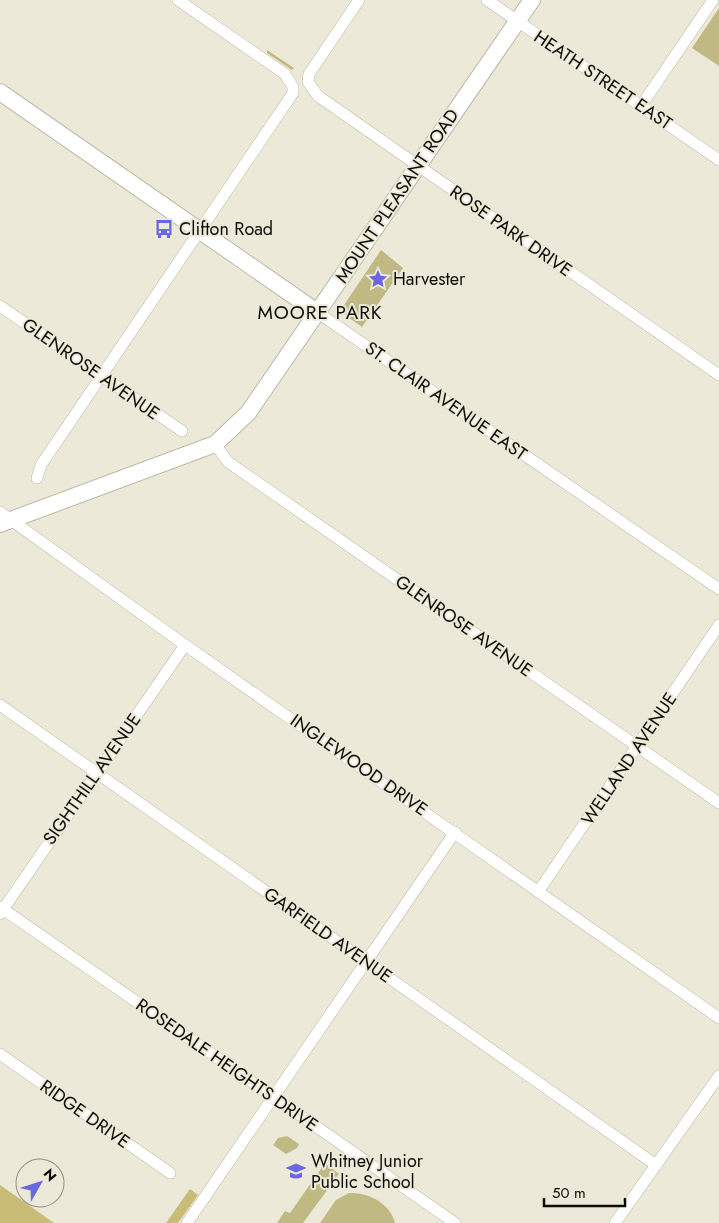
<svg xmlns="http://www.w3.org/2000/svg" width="719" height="1223" viewBox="0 0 719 1223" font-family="Jost,sans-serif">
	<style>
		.green { fill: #c1b984 }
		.forest { fill: #c8bc76 }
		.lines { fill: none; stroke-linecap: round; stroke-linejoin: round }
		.street-casing { stroke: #bbb8a8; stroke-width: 12 }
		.secondary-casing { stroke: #bbb8a8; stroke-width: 18 }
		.street { stroke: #fff; stroke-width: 11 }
		.secondary { stroke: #fff; stroke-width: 16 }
		.labels { text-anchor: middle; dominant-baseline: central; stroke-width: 4; stroke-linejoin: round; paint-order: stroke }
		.street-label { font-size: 18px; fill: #0c0c06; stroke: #ece9d8 }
		.poi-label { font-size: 18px; fill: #0c0c06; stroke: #ece9d8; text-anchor: start }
		.neighbourhood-label { font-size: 19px; letter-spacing: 1px; fill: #0c0c06; stroke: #ece9d8 }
	</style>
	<rect width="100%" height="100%" fill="#ece9d8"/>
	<g class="green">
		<path d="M719,8V66L692,48Z"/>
		<path d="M267,50L294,68L292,70L267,53Z"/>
		<path d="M381,250L403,268L362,327L342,313V308Z"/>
		<path d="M287,1136L299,1144L297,1148L286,1154L273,1145L278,1138Z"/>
		<path d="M325,1163L339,1174L303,1223H277L285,1211L290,1213Z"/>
		<path d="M349,1193C368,1192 390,1203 395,1223H320L336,1200Z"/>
	</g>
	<g class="forest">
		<path d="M0,1185L54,1223H0Z"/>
		<path d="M190,1189L198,1195L178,1223H166Z"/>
	</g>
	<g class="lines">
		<g class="street-casing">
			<g id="street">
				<path d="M359,0L309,74L308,82L318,96L719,375"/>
				<path d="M487,0L719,160"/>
				<path d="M641,106L713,0"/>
				<path d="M0,306L182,431"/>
				<path d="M317,312L719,589"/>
				<path d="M215,444L228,462L719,803"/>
				<path d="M37,478L41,465L293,93V87L285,74L178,0"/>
				<path d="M0,512L185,645L719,1018"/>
				<path d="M0,705L656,1165"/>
				<path d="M538,892L719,625"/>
				<path d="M0,907L455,1223"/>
				<path d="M0,914L185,645"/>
				<path d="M0,1054L170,1173"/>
				<path d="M187,1223L455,832"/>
				<path d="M615,1223L719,1076"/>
			</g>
		</g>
		<g class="secondary-casing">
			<g id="secondary">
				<path d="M0,92L317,312"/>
				<path d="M0,524L215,444L248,413L532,0"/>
			</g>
		</g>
		<use href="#street" class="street"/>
		<use href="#secondary" class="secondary"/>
	</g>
	<defs>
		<g id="bus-bare" transform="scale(1.5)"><path d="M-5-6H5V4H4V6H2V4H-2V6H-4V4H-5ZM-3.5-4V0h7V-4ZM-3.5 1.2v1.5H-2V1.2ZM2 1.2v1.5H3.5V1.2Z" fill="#6967e1" stroke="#ece9d8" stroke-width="2.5" paint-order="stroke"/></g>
		<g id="sight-bare" transform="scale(1.5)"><path d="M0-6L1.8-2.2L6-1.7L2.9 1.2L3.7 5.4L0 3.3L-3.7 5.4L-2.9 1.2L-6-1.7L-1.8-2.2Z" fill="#6967e1" stroke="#ece9d8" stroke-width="2.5" paint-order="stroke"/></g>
		<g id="school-bare" transform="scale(1.5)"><path d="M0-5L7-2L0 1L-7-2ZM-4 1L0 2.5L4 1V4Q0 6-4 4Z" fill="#6967e1" stroke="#ece9d8" stroke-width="2.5" paint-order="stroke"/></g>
	</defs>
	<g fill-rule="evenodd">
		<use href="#bus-bare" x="164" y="229"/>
		<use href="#sight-bare" x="378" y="279"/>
		<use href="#school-bare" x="296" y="1171"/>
	</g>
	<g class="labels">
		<g class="street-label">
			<text transform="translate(603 80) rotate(34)">HEATH STREET EAST</text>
			<text transform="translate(397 196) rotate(-56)">MOUNT PLEASANT ROAD</text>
			<text transform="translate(511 231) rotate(35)">ROSE PARK DRIVE</text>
			<text transform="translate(91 369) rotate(35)">GLENROSE AVENUE</text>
			<text transform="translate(446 401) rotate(35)">ST. CLAIR AVENUE EAST</text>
			<text transform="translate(464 626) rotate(35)">GLENROSE AVENUE</text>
			<text transform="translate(629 759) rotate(-56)">WELLAND AVENUE</text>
			<text transform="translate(359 765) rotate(35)">INGLEWOOD DRIVE</text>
			<text transform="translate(92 779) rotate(-55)">SIGHTHILL AVENUE</text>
			<text transform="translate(328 935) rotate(35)">GARFIELD AVENUE</text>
			<text transform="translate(227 1065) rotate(35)">ROSEDALE HEIGHTS DRIVE</text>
			<text transform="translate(85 1114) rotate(35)">RIDGE DRIVE</text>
		</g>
		<g class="poi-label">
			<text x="179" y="229">Clifton Road</text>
			<text x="393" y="279">Harvester</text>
			<text x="311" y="1161">Whitney Junior<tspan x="311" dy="21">Public School</tspan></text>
		</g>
		<g class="neighbourhood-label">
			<text x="320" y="312">MOORE PARK</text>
		</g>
	</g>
	<g transform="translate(40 1183) rotate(51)"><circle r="24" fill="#ece9d8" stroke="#929184"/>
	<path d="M0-4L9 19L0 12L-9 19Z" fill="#6967e1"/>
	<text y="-8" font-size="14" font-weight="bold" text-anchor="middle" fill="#0c0c06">N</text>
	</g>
	<path d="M544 1198v8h81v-8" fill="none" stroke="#0c0c06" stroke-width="2.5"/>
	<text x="552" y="1198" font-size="15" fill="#0c0c06" stroke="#ece9d8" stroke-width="4" paint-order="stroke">50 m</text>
</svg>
